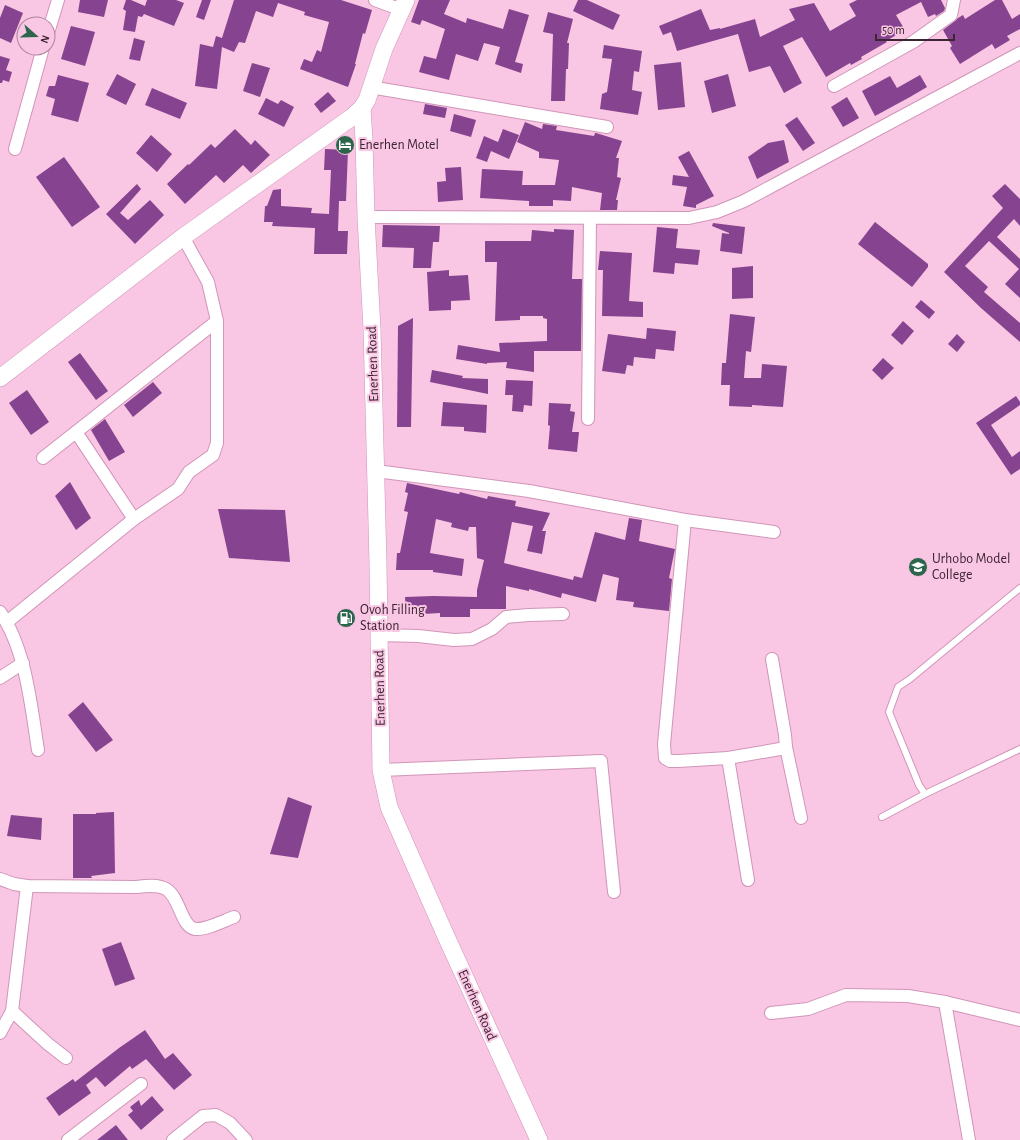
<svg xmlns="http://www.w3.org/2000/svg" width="1020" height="1140" viewBox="0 0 1020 1140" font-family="'Alegreya Sans',sans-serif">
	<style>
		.building { fill: #86438f }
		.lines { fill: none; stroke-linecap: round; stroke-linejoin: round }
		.lane-casing { stroke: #d195b9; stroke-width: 8 }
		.street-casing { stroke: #d195b9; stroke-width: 14 }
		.secondary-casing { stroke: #d195b9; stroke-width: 18 }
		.lane { stroke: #fff; stroke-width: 6 }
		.street { stroke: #fff; stroke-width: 12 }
		.secondary { stroke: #fff; stroke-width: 17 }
		.labels { text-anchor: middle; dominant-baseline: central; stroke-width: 4; stroke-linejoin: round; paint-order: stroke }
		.poi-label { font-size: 14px; fill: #3c2433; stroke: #f9c6e3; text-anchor: start }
		.street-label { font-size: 14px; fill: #3c2433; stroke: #f9c6e3 }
	</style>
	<rect width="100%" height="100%" fill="#f9c6e3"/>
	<g class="building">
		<path d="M80,0H108L104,17L78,12Z"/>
		<path d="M126,0H131L145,6L147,0H176L184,3L174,26L144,14L142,17L138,16L135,32L123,30L126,11L123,9Z"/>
		<path d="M202,0H211L204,20L196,17Z"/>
		<path d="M234,0H341L372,10L365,34L363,33L355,64H356L348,87L300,69L304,59L312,62L317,50L321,52L329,22L304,15L305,12L278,3L273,17L256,11L245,43L239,42L234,52L222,47L217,89L195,86L200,44L213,47L216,36L222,38Z"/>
		<path d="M419,0H450L444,14L466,23L467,18L503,29L509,9L529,15L515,62L523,64L521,73L495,64L500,47L484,43L478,61L456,54L449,80L419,72L424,56L436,59L445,29L422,20L420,25L411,22Z"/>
		<path d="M578,0H587L620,15L613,30L573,11Z"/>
		<path d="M857,0H941L945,8L944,11L936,16L935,14L928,17L921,2L896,15L905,30L886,41L887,42L861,57L862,59L851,65L850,63L826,77L802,37L783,46L802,83L784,93L770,66L749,72L738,34L677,51L671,32L663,35L659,26L701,9L710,30L720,28V29L755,19L760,37L795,20L789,9L814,3L830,31L856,16L849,4Z"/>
		<path d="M995,0H1002L1012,19L1020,14V29L1007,36L1010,40L995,49L992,44L960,64L950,48L952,46L943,30L955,21L958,18L963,15L965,19Z"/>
		<path d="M5,5L23,13L11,43L0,38V18Z"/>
		<path d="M548,12L573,19L567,43H569L568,69H566L565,101H551L553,34L543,32Z"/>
		<path d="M71,26L95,32L85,66L61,59Z"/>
		<path d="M134,38L145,41L140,61L129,59Z"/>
		<path d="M604,45L642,51L639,72L634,71L632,90L642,92L638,115L600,109L602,94L607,92L612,59L602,58Z"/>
		<path d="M0,56L10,59L6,70L12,72L9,82L3,80L2,83H0Z"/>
		<path d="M681,62L685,107L658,110L654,65Z"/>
		<path d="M252,63L270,68L260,97L243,91Z"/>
		<path d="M117,74L136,84L126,105L106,95Z"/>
		<path d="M728,74L736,106L712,113L704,81Z"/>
		<path d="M58,75L89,83L78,122L51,115L55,99L46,96L49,86H55Z"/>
		<path d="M920,75L927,87L910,97L875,116L862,91L890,76L897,88Z"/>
		<path d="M152,88L187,103L180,119L145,105Z"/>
		<path d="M328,92L336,101L321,113L314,104Z"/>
		<path d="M847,97L859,118L843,127L831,107Z"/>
		<path d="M266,98L278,104L281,100L294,107L284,127L258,114Z"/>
		<path d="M425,104L447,108L445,118L423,114Z"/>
		<path d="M454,114L476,120L471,137L450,131Z"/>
		<path d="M797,117L815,143L803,151L785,125Z"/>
		<path d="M525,122L542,129L543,124L557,126L556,130L594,136L595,133H596L622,141L616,158H619L617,177L621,178L616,200H618L617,210H600L602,193L572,187L571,201L553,200V206H529V201L480,198L482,169L523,171L522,185H555L559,160L539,158V152L517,142Z"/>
		<path d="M235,129L251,145L255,140L270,155L251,173L243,165L224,183L216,175L185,204L167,184L188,164L189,165L211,144L215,148Z"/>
		<path d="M503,129L519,135L509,159L491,151L487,162L476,158L484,136L498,142Z"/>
		<path d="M151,135L172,154L157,172L136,153Z"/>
		<path d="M784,140L789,162L757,179L748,157L768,143Z"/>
		<path d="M325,149L348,150L346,201H339L338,231H348L347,254H314L315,228L272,226L273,222H264L265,206H267L273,190L281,189V206L312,208L311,213L329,214L331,170H324Z"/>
		<path d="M689,151L714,196L696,205V208L683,206L687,187L672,185L673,175L689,177L678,157Z"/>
		<path d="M64,157L100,207L72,227L36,177Z"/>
		<path d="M461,167L463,200L438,202L437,182L446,181L445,168Z"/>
		<path d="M137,184L141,189L120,213L128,220L150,200L164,215L135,244L106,214Z"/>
		<path d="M1005,184L1020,199V226L1014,219L997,237L1020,259V298L1005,284L1019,269L989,241L965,266L988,287L984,292L1020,323V342L981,308L944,272L1003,208L992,196Z"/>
		<path d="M875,222L928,264V267L912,287L858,244Z"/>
		<path d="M713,223L745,227L742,254L720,251L722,233L729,234V233L712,226Z"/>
		<path d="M383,225L440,226L439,242H433L431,268H413L414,248L382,247Z"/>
		<path d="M657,227L678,229L676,248L700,250L698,265L675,263L674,274L653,272Z"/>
		<path d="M554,229L574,230L572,279H582L581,351H534V372L506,368L507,362L487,363V364L456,359L458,345L500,352L499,343L547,341V319L543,318V316H520V320L495,321L497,262H485V241H531L532,230L554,232Z"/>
		<path d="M600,251L632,253L629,301L643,302V317L602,316L603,270H598Z"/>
		<path d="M753,266V298L732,299V268Z"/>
		<path d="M449,270V276L468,275L470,300L451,301V310L429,311L427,272Z"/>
		<path d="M921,300L935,312L929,319L915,307Z"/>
		<path d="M730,314L755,317L751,352L746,351L744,378H761L762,364L787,366L783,407L752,405V407L729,406L730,385H721L722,363H726Z"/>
		<path d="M413,318L411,427H397L398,326Z"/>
		<path d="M903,321L914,331L902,345L891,335Z"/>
		<path d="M647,328L676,331L674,351L656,349L655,359L634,357L633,366L627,365L625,374L602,371L608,334L646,339Z"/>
		<path d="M957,334L965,342L957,352L948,344Z"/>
		<path d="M80,353L108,391L96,400L68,362Z"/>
		<path d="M883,358L894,368L882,380L872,370Z"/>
		<path d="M432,370L463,376L462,378L488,379V394L430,382Z"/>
		<path d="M506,380L533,381L532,406L524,405L523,412L512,411L513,395H505Z"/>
		<path d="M153,382L162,393L133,417L124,405Z"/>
		<path d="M27,390L49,422L31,435L9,403Z"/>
		<path d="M1016,396L1020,402V405L991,425L1012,457L1020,451V469L1011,475L976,423Z"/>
		<path d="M443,402L487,405L486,433L464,431V427L441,426Z"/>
		<path d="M549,403L571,404L570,411L575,412L572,432H579L577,452L548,449L550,426L548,425Z"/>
		<path d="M105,419L125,452L109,461L91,430Z"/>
		<path d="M70,482L91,518L76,530L55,496Z"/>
		<path d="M407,483L459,494L460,492L487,499L488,496L516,501L515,506L550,513L542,531H546L542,554L527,551L533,526L512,522L504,563L573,580L574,576L582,578L595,532L625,540L629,518L642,520L639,541L675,549L669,578L672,579L669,611L633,607L634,602L616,600L619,578L603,574L596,602L562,593L561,598L529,589V591L506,586V609H470V617H440V613L406,615L405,597L433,596L477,597V590L484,560L477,558L476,527H469L468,531L451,527L452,523L436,519L430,553L464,559L462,576L433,572V570H396L397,553H400L408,512L404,511L408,493L405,492Z"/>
		<path d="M218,509L285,510L290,562L229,558Z"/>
		<path d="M83,702L113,740L96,752L68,715Z"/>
		<path d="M288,797L312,806L298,858L270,854Z"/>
		<path d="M114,812L115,873L91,876L92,878H73V814H96V813Z"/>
		<path d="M11,815L42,818L41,840L7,836Z"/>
		<path d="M121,942L135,979L115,986L102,949Z"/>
		<path d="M145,1030L165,1059L173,1053L192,1075L174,1090L146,1059L132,1069L130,1066L105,1087L96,1077L86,1085L91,1093L59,1116L46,1098L73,1079L75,1082L119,1048Z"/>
		<path d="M152,1096L164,1110L141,1130L128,1115L133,1111L130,1107L139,1100L141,1106Z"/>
		<path d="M116,1125L128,1140H97Z"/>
	</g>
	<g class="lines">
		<g class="lane-casing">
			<g id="lane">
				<path d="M925,794L1020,749"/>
				<path d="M882,817L925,794L919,785L889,712L898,687L910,679L1020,588"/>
			</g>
		</g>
		<g class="street-casing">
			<g id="street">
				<path d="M375,0L402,10"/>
				<path d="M48,33L58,0"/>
				<path d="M834,86L913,42L951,15L954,0"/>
				<path d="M370,87L607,127"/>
				<path d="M15,149L43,48"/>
				<path d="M366,217L689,218L717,212L744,201L774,185L1020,53"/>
				<path d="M588,419L590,218"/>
				<path d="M76,432L134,519"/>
				<path d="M43,458L217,321"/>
				<path d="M376,471L529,491L685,520L774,532"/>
				<path d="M685,520L664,744L665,758L670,761H678L728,758L780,749L786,747L785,735L772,659"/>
				<path d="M0,612C26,649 31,706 38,750"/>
				<path d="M7,622L134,519L178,489L189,472L213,455L217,443V321L208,282L183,237"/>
				<path d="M379,635L418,636L454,640L472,639L492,629L506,617L529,615L563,614"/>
				<path d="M0,678L23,663"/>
				<path d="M786,747L801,818"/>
				<path d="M728,758L748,880"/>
				<path d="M381,770L601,761L614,892"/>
				<path d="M0,879L14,884L27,886L136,887C145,886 157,884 166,889C180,897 181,927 195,929C206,930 223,921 234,917"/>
				<path d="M945,1002L969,1140"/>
				<path d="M12,1011L48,1044L66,1058"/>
				<path d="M771,1013L808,1009L846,995L908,996L945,1002L1020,1020"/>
				<path d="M0,1033L12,1011L27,886"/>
				<path d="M68,1140L141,1084"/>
				<path d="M173,1140L203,1116L216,1115L230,1123L246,1140"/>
			</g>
		</g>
		<g class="secondary-casing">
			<g id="secondary">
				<path d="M362,108L364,140L366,217L372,329L378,563L381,770L389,807L445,934L539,1140"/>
				<path d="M0,378L183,237L352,117L362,108L367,100L384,49L406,0"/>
			</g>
		</g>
		<use href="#lane" class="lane"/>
		<use href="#street" class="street"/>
		<use href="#secondary" class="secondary"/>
	</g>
	<defs>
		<g id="hotel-disc" transform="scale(1)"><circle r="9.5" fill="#2c644c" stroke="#f9c6e3"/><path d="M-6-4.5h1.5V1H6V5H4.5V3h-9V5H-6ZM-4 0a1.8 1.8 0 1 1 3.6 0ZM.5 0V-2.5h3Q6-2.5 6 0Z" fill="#fff"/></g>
		<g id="school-disc" transform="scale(1)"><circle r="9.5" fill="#2c644c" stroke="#f9c6e3"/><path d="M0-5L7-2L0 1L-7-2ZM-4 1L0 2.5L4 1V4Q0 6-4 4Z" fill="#fff"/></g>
		<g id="fuel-disc" transform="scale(1)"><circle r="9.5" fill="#2c644c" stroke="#f9c6e3"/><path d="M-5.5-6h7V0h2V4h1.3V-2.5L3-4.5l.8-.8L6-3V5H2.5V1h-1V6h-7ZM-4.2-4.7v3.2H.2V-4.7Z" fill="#fff"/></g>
	</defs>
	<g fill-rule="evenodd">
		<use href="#hotel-disc" x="345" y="145"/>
		<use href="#school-disc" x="918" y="567"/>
		<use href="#fuel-disc" x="346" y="618"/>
	</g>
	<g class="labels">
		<g class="poi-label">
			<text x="359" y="145">Enerhen Motel</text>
			<text x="932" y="559">Urhobo Model<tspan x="932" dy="16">College</tspan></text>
			<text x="360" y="610">Ovoh Filling<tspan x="360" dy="16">Station</tspan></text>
		</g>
		<g class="street-label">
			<text transform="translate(373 364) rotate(-92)">Enerhen Road</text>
			<text transform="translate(380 688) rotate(-91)">Enerhen Road</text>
			<text transform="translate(477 1005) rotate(66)">Enerhen Road</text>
		</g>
	</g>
	<g transform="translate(36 36) rotate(110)"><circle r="19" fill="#f9c6e3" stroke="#ad859d"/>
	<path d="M0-3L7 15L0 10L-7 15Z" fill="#2c644c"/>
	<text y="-6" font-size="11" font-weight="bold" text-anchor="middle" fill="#3c2433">N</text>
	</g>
	<path d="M876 34v6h78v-6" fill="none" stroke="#3c2433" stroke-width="2"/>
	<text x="882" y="34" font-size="12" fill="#3c2433" stroke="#f9c6e3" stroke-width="3" paint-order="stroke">50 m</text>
</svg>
